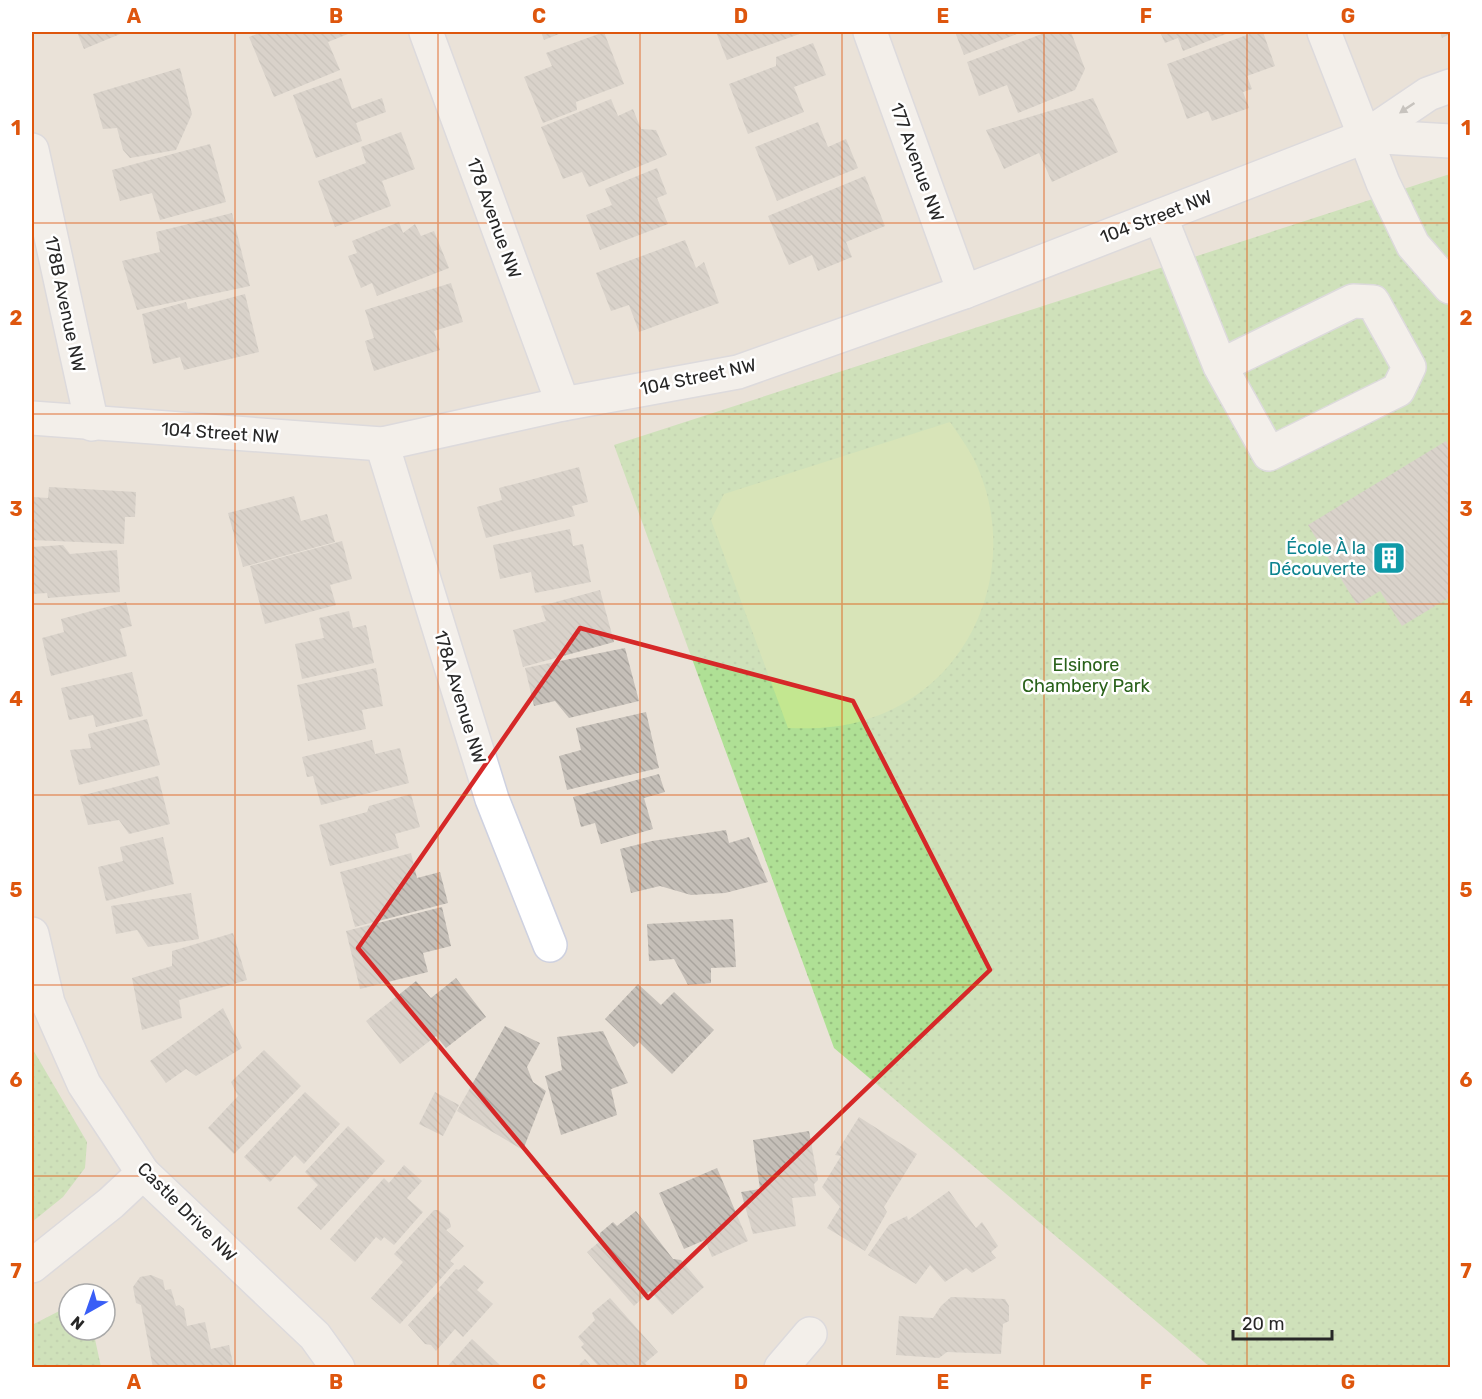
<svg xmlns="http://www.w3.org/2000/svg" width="1482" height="1399" viewBox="0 0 1482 1399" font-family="Rubik,sans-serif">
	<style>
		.park { fill: url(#park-dots) }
		.pitch { fill: #c3e790 }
		.building { fill: url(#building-back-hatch) }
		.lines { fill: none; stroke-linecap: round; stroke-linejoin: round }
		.minor-casing { stroke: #ced1e0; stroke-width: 36 }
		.minor { stroke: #fff; stroke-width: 33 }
		.oneway { fill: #9e9e9e }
		.marked { fill: none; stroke: #d62828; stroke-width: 4.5; stroke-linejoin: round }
		.grid { fill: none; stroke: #de560d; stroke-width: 1.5; stroke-opacity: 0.55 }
		.labels { text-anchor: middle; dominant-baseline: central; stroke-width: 5; stroke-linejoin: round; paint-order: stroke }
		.street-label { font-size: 18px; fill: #272727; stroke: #fff }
		.culture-label { font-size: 18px; fill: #0d838f; stroke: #fff; text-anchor: end }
		.park-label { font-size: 18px; fill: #29611a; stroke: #fff }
		.neatline { fill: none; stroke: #de560d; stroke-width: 2 }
		.grid-label { font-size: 20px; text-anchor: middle; font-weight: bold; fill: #de560d }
	</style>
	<defs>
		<pattern id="park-dots" width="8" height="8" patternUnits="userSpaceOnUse" patternTransform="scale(1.5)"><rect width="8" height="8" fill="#afe095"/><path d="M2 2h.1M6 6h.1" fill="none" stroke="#97c080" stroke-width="1.8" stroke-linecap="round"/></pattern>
		<pattern id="building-back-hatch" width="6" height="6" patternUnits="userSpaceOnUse" patternTransform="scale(1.5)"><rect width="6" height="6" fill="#c5bfb8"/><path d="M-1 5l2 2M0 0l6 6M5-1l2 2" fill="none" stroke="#a9a49e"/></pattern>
	</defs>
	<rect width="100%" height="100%" fill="#eae2d8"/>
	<g class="park">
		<path d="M1450,174V1367H1210L834,1048L614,445Z"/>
		<path d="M32,1048L87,1142L85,1168L63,1197L32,1222Z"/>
		<path d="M69,1306V1330H93L101,1367H32V1325Z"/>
	</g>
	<path class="pitch" d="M950,422C961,438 973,454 980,473C1019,572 970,689 865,720C840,728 815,729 788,728L711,520L724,494Z"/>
	<g class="building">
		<path d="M77,32H125L84,49Z"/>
		<path d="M262,32H353L328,42L340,70L274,97L249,37Z"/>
		<path d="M541,32H564L544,40Z"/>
		<path d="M604,32L624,84L576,102L577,110L543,123L524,77L552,66L546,53Z"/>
		<path d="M716,32H805L727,60Z"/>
		<path d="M955,32H1022L964,55Z"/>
		<path d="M1047,32H1071L1085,69L1075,90L1018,113L1007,85L979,96L967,62Z"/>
		<path d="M1160,32H1225L1226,34L1183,51L1178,38L1165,43Z"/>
		<path d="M1255,32H1263L1275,66L1247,76L1252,89L1243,92L1249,108L1212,121L1208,111L1187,119L1167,64Z"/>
		<path d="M1440,32H1450V34L1442,38Z"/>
		<path d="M813,43L826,75L794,87L804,112L748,134L729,84L776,66V57Z"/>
		<path d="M180,68L192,114L176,150L130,158L123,150L117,128L103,129L93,94Z"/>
		<path d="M341,78L352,109L382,98L386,112L356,123L362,141L316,158L293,95Z"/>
		<path d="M1093,98L1118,152L1052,182L1039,153L1004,169L986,130Z"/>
		<path d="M611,99L618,116L633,109L641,129L656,130L667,155L589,187L582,172L563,179L541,127Z"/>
		<path d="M818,122L828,147L846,139L858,168L777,201L755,147Z"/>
		<path d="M401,132L415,169L382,181L391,206L335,227L318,181L366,163L361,147Z"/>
		<path d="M210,144L226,202L160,220L152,193L120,201L112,170Z"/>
		<path d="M657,168L667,194L657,198L668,224L600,250L586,215L612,205L605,189Z"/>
		<path d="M865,176L885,226L846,242L852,257L818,271L812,255L789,265L768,216Z"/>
		<path d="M232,213L250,286L137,310L122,261L160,252L156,232Z"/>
		<path d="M399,222L403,233L415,224L421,236L434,231L449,268L377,296L372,283L361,288L348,256L357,253L352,241Z"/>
		<path d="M685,240L696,268L704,262L719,303L639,332L629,305L611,311L596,273Z"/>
		<path d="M451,283L463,322L434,331L440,350L374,371L365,341L374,338L365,310Z"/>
		<path d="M245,294L259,352L184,370L180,357L153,364L142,314L186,302L188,309Z"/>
		<path d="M1446,441L1450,449V597L1402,626L1380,591L1357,605L1308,525Z"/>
		<path d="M579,467L588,502L572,506L575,516L486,538L477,507L502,500L499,488Z"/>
		<path d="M49,487L136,492L135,517H125L124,544L32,540V497L48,498Z"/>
		<path d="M294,496L301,521L327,514L335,542L243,567L228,513Z"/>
		<path d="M570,529L573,546L583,544L591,582L535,593L531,572L500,579L493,545Z"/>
		<path d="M342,541L352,579L330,585L336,605L265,624L250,566Z"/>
		<path d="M63,545L70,554L117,550L120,592L48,598L47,593L32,594V547Z"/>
		<path d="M600,590L614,642L523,667L513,630L546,621L541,606Z"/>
		<path d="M126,602L132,626L120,629L127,656L51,676L42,638L64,632L61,619Z"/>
		<path d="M349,611L353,628L366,625L374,663L302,679L295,644L324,638L319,618Z"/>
		<path d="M625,648L639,701L569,718L555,701L534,706L525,668Z"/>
		<path d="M376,668L383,706L362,710L366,729L308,741L297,685Z"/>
		<path d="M132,672L143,716L96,727L93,715L69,720L61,688Z"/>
		<path d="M646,712L659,768L567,790L559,756L581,750L576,728Z"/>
		<path d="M147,719L160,765L79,785L70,750L91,748L88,734Z"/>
		<path d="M372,740L375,754L400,748L409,783L321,805L313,776L307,777L302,757Z"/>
		<path d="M659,774L665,792L644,798L653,829L601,844L595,823L581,827L573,797Z"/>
		<path d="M158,776L170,824L129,834L119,820L88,825L80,796Z"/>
		<path d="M411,794L420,827L395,834L399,848L330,866L319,825L367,812L369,806Z"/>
		<path d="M726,830L729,843L749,837L768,882L725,893L691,895L660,886L631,893L620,849L652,841Z"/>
		<path d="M163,837L174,884L106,901L98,867L123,861L120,847Z"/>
		<path d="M411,853L417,878L440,872L448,903L355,927L340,872Z"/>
		<path d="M191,893L199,939L148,947L137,930L116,934L111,906Z"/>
		<path d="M442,907L451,946L423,953L428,972L360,989L346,931Z"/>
		<path d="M733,919L736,967L711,968V983L688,985L674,959L649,961L647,924Z"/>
		<path d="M233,933L247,980L179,1000L182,1018L142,1030L132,978L172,966V951Z"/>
		<path d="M456,978L486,1017L446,1048L436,1036L400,1064L366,1021L416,981L431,998Z"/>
		<path d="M638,984L661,1005L674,992L714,1030L672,1074L639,1042L634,1047L605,1019Z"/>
		<path d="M223,1008L242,1048L196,1076L186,1069L166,1083L150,1061Z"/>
		<path d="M505,1026L540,1043L527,1067L533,1082L546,1091L523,1150L457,1111Z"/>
		<path d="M603,1031L628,1083L611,1089L617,1115L561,1135L545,1076L562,1070L557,1037Z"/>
		<path d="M264,1050L301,1086L234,1154L208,1128L238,1096L231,1082Z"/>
		<path d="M305,1092L340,1124L304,1164L295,1155L270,1182L244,1157Z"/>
		<path d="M435,1092L459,1105L443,1136L419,1124Z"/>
		<path d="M859,1117L917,1154L884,1207L887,1212L865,1251L827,1228L840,1207L822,1187L841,1156L835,1155Z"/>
		<path d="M348,1126L385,1161L321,1230L297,1208L318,1185L305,1172Z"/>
		<path d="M809,1131L818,1180L814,1184L816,1196L792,1198L796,1226L753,1234L741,1192L760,1189L753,1140Z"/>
		<path d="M404,1165L422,1181L407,1198L423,1212L394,1245L384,1237L381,1241L376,1237L355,1262L330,1239L384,1178L389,1183Z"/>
		<path d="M717,1168L748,1241L712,1257L705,1240L684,1249L659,1193Z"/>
		<path d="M949,1191L976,1228L982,1222L998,1246L991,1252L996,1258L972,1273L966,1268L945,1282L930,1265L916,1284L868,1255L889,1225L907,1216L908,1220Z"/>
		<path d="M434,1210H438L449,1219L451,1227L446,1230L464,1246L450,1261L454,1264L400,1324L371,1298L403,1262L394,1254Z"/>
		<path d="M636,1211L673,1259L681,1260L704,1287L672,1315L650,1291L634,1306L587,1252L599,1242L600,1233L613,1222L617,1226Z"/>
		<path d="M464,1265L484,1282L477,1290L493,1304L463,1337L455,1329L436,1351L431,1345L425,1344L408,1325L441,1289L439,1288L456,1269L459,1270Z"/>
		<path d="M151,1275L163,1280L165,1290L171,1289L176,1306L179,1305L184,1309L187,1326L205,1322L211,1349L229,1345L234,1368H153L141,1305L136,1303L133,1287L140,1277Z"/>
		<path d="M951,1297L1005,1299L1009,1306V1321L1003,1324L1001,1354L947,1352L939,1358L896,1355L899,1316L933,1318L941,1306Z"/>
		<path d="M610,1298L658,1352L645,1363L649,1368H600L581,1347L584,1344L578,1337L595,1320L592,1313Z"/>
		<path d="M472,1339L503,1368H446Z"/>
		<path d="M585,1359L593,1368H576Z"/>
	</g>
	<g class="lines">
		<g class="minor-casing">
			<g id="minor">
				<path d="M426,32L563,404"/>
				<path d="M870,32L964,292"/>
				<path d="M1324,32L1383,183L1413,245L1450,287"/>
				<path d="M1366,136L1450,141"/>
				<path d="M32,150L92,424"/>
				<path d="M1160,216L1220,366L1269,454L1398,390L1409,367L1373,302L1353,301L1220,366"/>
				<path d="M32,418L382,444L563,404L738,372L964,292L1366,136L1428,94L1450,86"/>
				<path d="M382,444L492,799L550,945"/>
				<path d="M32,934L48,1003L84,1084L143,1173L315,1336L338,1368"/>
				<path d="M32,1266L111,1203L143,1173"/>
				<path d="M781,1368L810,1334"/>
			</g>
		</g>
		<use href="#minor" class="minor"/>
	</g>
	<defs><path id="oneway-solid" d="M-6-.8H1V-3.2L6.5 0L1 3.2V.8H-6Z" transform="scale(1.5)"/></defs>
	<use class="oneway" href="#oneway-solid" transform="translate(1407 108) rotate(146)"/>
	<path d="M0 0H1482V1399H0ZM580,628L853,701L990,970L648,1298L358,948Z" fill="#eae2d8" fill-opacity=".55" fill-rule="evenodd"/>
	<path class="marked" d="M580,628L853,701L990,970L648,1298L358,948Z"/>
	<path class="grid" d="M235,32V1368M438,32V1368M640,32V1368M842,32V1368M1044,32V1368M1247,32V1368M32,223H1450M32,414H1450M32,604H1450M32,795H1450M32,985H1450M32,1176H1450"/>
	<defs>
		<g id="building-square" transform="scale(1.725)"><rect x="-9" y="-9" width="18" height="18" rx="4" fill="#0f9aa8" stroke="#fff"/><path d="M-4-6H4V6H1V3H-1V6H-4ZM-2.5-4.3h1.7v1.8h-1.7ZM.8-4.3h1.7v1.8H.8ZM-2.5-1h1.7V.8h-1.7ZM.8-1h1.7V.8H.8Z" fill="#fff"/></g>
	</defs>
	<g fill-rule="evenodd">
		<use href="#building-square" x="1389" y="558"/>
	</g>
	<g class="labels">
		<g class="street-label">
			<text transform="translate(917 162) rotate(70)">177 Avenue NW</text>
			<text transform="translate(1156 217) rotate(-21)">104 Street NW</text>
			<text transform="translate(494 218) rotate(70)">178 Avenue NW</text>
			<text transform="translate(65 304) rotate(78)">178B Avenue NW</text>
			<text transform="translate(698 377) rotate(-12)">104 Street NW</text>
			<text transform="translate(220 433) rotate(4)">104 Street NW</text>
			<text transform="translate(460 697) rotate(73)">178A Avenue NW</text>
			<text transform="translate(187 1212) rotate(45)">Castle Drive NW</text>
		</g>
		<g class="culture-label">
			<text x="1366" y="548">École À la<tspan x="1366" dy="21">Découverte</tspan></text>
		</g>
		<g class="park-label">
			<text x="1086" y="665">Elsinore<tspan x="1086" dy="21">Chambery Park</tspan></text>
		</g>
	</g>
	<rect width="1482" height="1399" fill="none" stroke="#ffffff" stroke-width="66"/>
	<g transform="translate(87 1312) rotate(220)"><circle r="28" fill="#ffffff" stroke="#a9a9a9" stroke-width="1.5"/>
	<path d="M0-4.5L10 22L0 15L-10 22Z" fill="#395ef6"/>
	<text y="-9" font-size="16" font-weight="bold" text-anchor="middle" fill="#272727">N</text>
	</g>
	<path d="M1233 1330v9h99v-9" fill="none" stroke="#272727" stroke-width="3"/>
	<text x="1242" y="1330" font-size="18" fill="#272727" stroke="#ffffff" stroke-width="4.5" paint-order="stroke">20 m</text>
	<rect x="33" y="33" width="1416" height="1333" class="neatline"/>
	<g class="grid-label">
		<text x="134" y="23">A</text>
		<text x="336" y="23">B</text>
		<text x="539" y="23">C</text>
		<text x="741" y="23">D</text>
		<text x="943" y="23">E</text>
		<text x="1146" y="23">F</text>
		<text x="1348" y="23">G</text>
		<text x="16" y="135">1</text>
		<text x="1466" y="135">1</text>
		<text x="16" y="325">2</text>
		<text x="1466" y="325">2</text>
		<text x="16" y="516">3</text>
		<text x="1466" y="516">3</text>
		<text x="16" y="706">4</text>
		<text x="1466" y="706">4</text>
		<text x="16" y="897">5</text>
		<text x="1466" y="897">5</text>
		<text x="16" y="1087">6</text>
		<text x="1466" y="1087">6</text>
		<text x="16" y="1278">7</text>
		<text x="1466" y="1278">7</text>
		<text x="134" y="1389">A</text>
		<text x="336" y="1389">B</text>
		<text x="539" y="1389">C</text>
		<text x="741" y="1389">D</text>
		<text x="943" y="1389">E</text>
		<text x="1146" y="1389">F</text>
		<text x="1348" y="1389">G</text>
	</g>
</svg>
